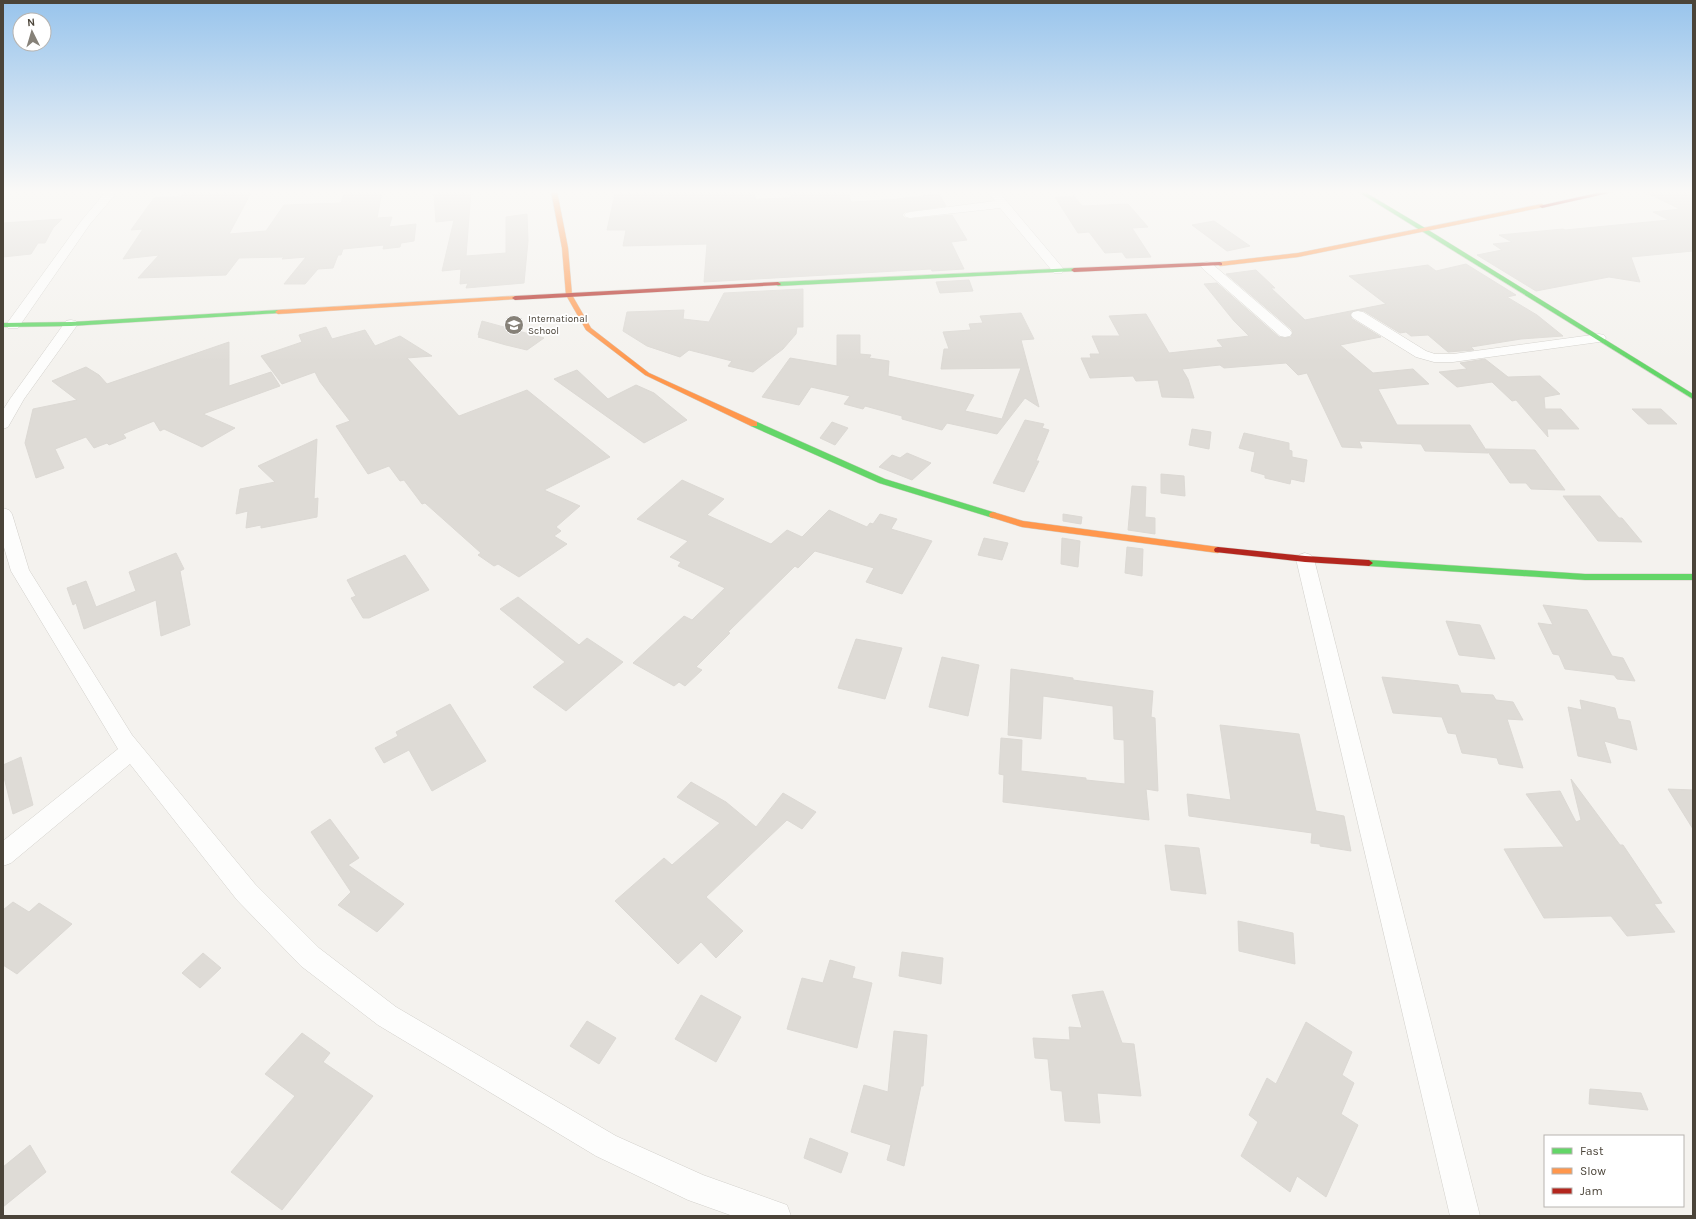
<svg xmlns="http://www.w3.org/2000/svg" width="1696" height="1219" viewBox="0 0 1696 1219" font-family="Karla,sans-serif">
	<style>
		.building { fill: #dedbd6; stroke: #dcd9d4 }
		.lines { fill: none; stroke-linecap: round; stroke-linejoin: round }
		.street-casing { stroke: #d2d0cb; stroke-width: 1 }
		.fast-casing { stroke: #d3cfc5; stroke-width: 1 }
		.slow-casing { stroke: #d3cfc5; stroke-width: 1 }
		.jam-casing { stroke: #d3cfc5; stroke-width: 1 }
		.street { fill: #fdfdfc; fill-rule: evenodd }
		.fast { fill: #63d668; fill-rule: evenodd }
		.slow { fill: #ff974d; fill-rule: evenodd }
		.jam { fill: #b3261e; fill-rule: evenodd }
		.labels { text-anchor: middle; dominant-baseline: central; stroke-width: 3.5; stroke-linejoin: round; paint-order: stroke }
		.far-poi-label { font-size: 10px; fill: #4b4439; stroke: #fff; text-anchor: start }
	</style>
	<rect width="100%" height="100%" fill="#f4f2ee"/>
	<g class="building">
		<path d="M186,191H211L210,194L252,191L229,234L266,231L284,205L341,203L345,191H382L377,218L392,217L389,227L416,224L414,241L401,243L400,247L383,249L384,245L343,249L341,255H338L333,268L318,269L305,284H284L306,257L282,259L284,257L239,258L226,275L138,278L159,255L123,259L143,229L131,230L154,198L182,196Z"/>
		<path d="M443,191H471L466,256L506,253V217L527,214L528,241L524,283L466,288L468,283L460,284L461,269L442,271L454,220L436,222L434,194L443,193Z"/>
		<path d="M707,191H754L755,199L791,198L790,191H848L851,202L888,200L939,194L946,206L910,211L905,212L902,215L905,218L910,219L952,215L967,240L951,242L964,269L932,271L931,269L704,282L707,244L623,246L626,230H607L615,194Z"/>
		<path d="M1643,191H1693V251L1631,257L1640,282L1609,277L1536,291L1477,255L1502,250L1493,244L1512,242L1499,235L1563,229L1565,230L1669,220L1653,212L1680,209Z"/>
		<path d="M1074,196L1082,206L1128,204L1148,227L1132,228L1151,257L1126,258L1122,252L1105,253L1089,232L1078,233L1055,197Z"/>
		<path d="M62,219L53,228L45,243H38L31,254L3,257V223Z"/>
		<path d="M1214,221L1250,246L1227,251L1192,225Z"/>
		<path d="M1466,264L1516,295L1507,297L1537,315L1563,336L1521,339L1471,347L1474,350L1448,352L1428,335L1411,336L1406,332L1400,333L1364,311L1358,310L1353,311L1350,314L1352,319L1381,337L1340,345L1373,373L1413,369L1429,384L1378,389L1397,425H1470L1488,453L1425,451L1421,444L1359,441L1362,448L1342,447L1307,373L1298,375L1286,363L1224,368L1220,365L1182,369L1188,379L1194,398L1162,397L1158,380L1136,381L1133,376L1090,378L1081,358H1091L1090,354H1100L1092,336H1120L1109,316L1146,314L1169,353L1223,347L1217,340L1249,336L1234,321L1204,284L1217,283L1279,337L1285,338L1291,337L1293,332L1291,329L1226,274L1256,270L1275,288H1271L1305,320L1386,304L1349,276L1428,265L1436,271Z"/>
		<path d="M969,280L973,291L940,293L936,282Z"/>
		<path d="M803,289V327H797L796,334L783,349L753,372L728,366L732,361L689,350L680,357L647,346L623,331L627,312L684,310L683,319L709,322L724,293Z"/>
		<path d="M1021,313L1034,339L1021,340L1039,407L1025,398L997,434L947,423L942,430L902,419V416L865,406L863,409L844,404L850,396L811,387L799,405L762,397L790,358L837,366V335H860V354L871,355L869,358L889,361L888,376L974,395L965,411L1002,419L1021,368L941,369L944,349H949L943,332L971,330L969,324L983,323L980,316Z"/>
		<path d="M482,321L544,338L527,350L506,345L478,337L480,336L478,335Z"/>
		<path d="M326,327L332,339L365,330L375,346L400,336L432,356L407,358L459,416L527,390L610,457L544,490L580,506L556,527L561,531L554,536L567,544L519,577L498,564L494,566L478,555L481,553L425,503L422,504L404,480L400,481L389,466L368,474L336,426L350,421L320,382L315,372L282,384L261,356L302,342L299,335Z"/>
		<path d="M229,342V386L271,372L280,386L203,414L235,428L202,447L164,429L160,431L154,421L123,434L126,438L109,445L107,443L94,448L86,437L55,449L64,468L36,478L25,443L33,409L77,400L52,381L86,367L99,375L107,384Z"/>
		<path d="M1485,359L1508,377L1540,376L1560,394L1544,397L1545,409H1561L1579,429H1547L1548,437L1516,400L1512,401L1492,382L1457,387L1439,372L1467,369L1460,363Z"/>
		<path d="M577,370L608,399L636,385L654,393L687,420L644,443L554,379Z"/>
		<path d="M1632,409H1661L1677,424H1648Z"/>
		<path d="M1025,420L1044,424L1042,428L1049,430L1036,461H1039L1024,492L993,483Z"/>
		<path d="M832,422L848,428L835,445L820,438Z"/>
		<path d="M1192,429L1211,432L1209,449L1189,445Z"/>
		<path d="M1244,433L1289,443V450L1292,451V457L1307,460L1304,482L1291,479L1290,484L1265,478V475L1251,471L1255,452L1239,448Z"/>
		<path d="M317,439L314,499L318,498L317,517L261,528V525L246,528L248,511L236,514L240,489L275,482L258,466Z"/>
		<path d="M1486,449L1535,450L1565,490L1531,489L1526,483H1510Z"/>
		<path d="M907,453L931,463L912,480L879,467L892,455L900,458Z"/>
		<path d="M1161,474L1184,476L1185,496L1161,493Z"/>
		<path d="M682,480L724,499L707,515L771,544L787,530L802,537L829,510L867,527L870,523L873,524L880,514L897,519L891,529L932,541L902,594L866,582L874,568L815,551L798,568L795,566L728,632L730,633L696,667L702,670L685,686L679,682L674,686L633,663L684,616L692,620L725,588L678,566L681,562L670,557L688,541L637,519Z"/>
		<path d="M1132,486L1146,487L1145,517L1155,518V534L1128,530Z"/>
		<path d="M1563,496H1600L1619,518H1622L1642,542L1598,541Z"/>
		<path d="M1063,514L1082,517L1081,524L1063,521Z"/>
		<path d="M984,538L1008,543L1002,560L978,555Z"/>
		<path d="M1062,538L1080,541L1078,567L1061,564Z"/>
		<path d="M1127,547L1143,549L1142,576L1125,573Z"/>
		<path d="M176,553L184,569L180,571L190,625L161,636L156,600L84,629L76,603L73,605L67,588L86,581L96,607L136,591L129,572Z"/>
		<path d="M405,555L429,590L369,618H363L351,598L356,596L347,580Z"/>
		<path d="M518,597L579,645L587,638L623,662L566,711L533,687L565,662L500,609Z"/>
		<path d="M1543,605L1587,610L1612,656L1623,658L1635,681L1617,679L1614,675L1565,669L1559,655L1553,654L1538,623L1553,625Z"/>
		<path d="M1446,621L1480,625L1495,659L1459,655Z"/>
		<path d="M856,639L902,648L885,699L838,688Z"/>
		<path d="M942,657L979,665L968,716L929,707Z"/>
		<path d="M1011,669L1073,678V680L1153,691L1151,717L1155,718L1158,791L1146,789L1149,820L1003,802L1004,775L999,774L1001,738L1022,740L1021,771L1086,778V780L1125,784L1124,740L1114,739L1113,706L1043,696L1041,739L1008,735Z"/>
		<path d="M1382,677L1458,685L1461,693L1493,695L1496,700L1513,702L1523,720L1507,719L1523,768L1499,764L1497,758L1462,753L1456,734L1448,733L1442,717L1393,713Z"/>
		<path d="M1580,700L1615,708L1618,719L1630,721L1637,750L1604,741L1611,763L1578,756L1568,707L1582,710Z"/>
		<path d="M450,704L486,761L432,791L409,750L384,763L375,748L398,736L396,732Z"/>
		<path d="M1220,725L1299,734L1316,811L1344,816L1351,851L1320,846V844L1311,843L1312,833L1189,816L1187,794L1231,800Z"/>
		<path d="M21,757L33,805L13,814L3,773V765Z"/>
		<path d="M1571,779L1620,845H1623L1662,903L1654,904L1675,932L1627,936L1611,916L1544,918L1504,849L1564,847L1526,794L1560,791L1576,822L1581,820Z"/>
		<path d="M691,782L726,802L756,827L783,793L816,812L802,829L787,820L706,897L743,931L716,958L701,942L678,964L615,901L664,858L672,865L720,823L677,797Z"/>
		<path d="M1668,789L1693,790V829Z"/>
		<path d="M330,819L359,858L348,865L404,904L377,932L338,905L351,892L311,832Z"/>
		<path d="M1165,845L1199,848L1206,894L1171,890Z"/>
		<path d="M13,902L29,912L39,903L72,924L17,974L3,965V910Z"/>
		<path d="M1238,921L1293,933L1295,964L1239,951Z"/>
		<path d="M902,952L943,958L941,984L899,976Z"/>
		<path d="M203,953L221,968L200,988L182,973Z"/>
		<path d="M830,960L855,967L852,978L872,983L857,1048L787,1029L802,978L823,983Z"/>
		<path d="M1103,991L1122,1043L1134,1044L1141,1096L1097,1093L1100,1123L1065,1121L1062,1091L1051,1090L1048,1059L1035,1058L1033,1038L1070,1040L1069,1027L1082,1028L1072,995Z"/>
		<path d="M701,995L741,1017L716,1062L675,1039Z"/>
		<path d="M587,1021L616,1038L599,1064L570,1046Z"/>
		<path d="M1306,1022L1352,1052L1342,1075L1354,1083L1341,1114L1358,1125L1326,1197L1297,1176L1290,1192L1241,1156L1258,1122L1249,1115L1267,1078L1276,1084Z"/>
		<path d="M894,1031L927,1035L923,1086H921L904,1166L887,1160L891,1145L851,1132L864,1085L888,1092Z"/>
		<path d="M302,1033L330,1053L323,1062L373,1096L282,1210L231,1172L295,1096L265,1074Z"/>
		<path d="M1590,1089L1641,1093L1648,1110L1589,1104Z"/>
		<path d="M810,1138L848,1153L841,1173L804,1158Z"/>
		<path d="M30,1145L46,1172L3,1207V1167Z"/>
	</g>
	<g class="lines">
		<g class="street-casing">
			<g id="street">
				<path d="M103,191H114V196L90,224L18,328H8L6,325L8,322L82,220L103,195Z"/>
				<path d="M987,191H998L1062,267L1064,270L1062,273H1054L1000,208L910,218L906,217L904,215L906,213L910,212L995,201Z"/>
				<path d="M1207,262L1211,263L1290,330L1292,333L1290,336L1285,337L1280,336L1203,269L1201,266L1203,263Z"/>
				<path d="M1358,311L1363,312L1426,351L1435,354H1453L1599,334L1604,335L1606,338L1604,341L1599,342L1453,362H1434L1416,357L1353,318L1351,315L1353,312Z"/>
				<path d="M71,320L76,321L78,324L24,399L8,427L3,429V410L10,399L66,321Z"/>
				<path d="M3,508L9,510L12,514L29,570L132,735L255,884L319,948L396,1007L616,1136L703,1175L787,1205L791,1216H733L688,1200L596,1156L378,1025L301,966L237,900L130,764L11,863L3,866V841L118,749L11,571L3,544Z"/>
				<path d="M1305,553L1311,555L1314,559L1480,1216H1450L1296,559L1299,555Z"/>
			</g>
		</g>
		<g class="fast-casing">
			<g id="fast">
				<path d="M1357,191H1363L1425,228L1693,394V399Z"/>
				<path d="M1074,268L1076,269V271L778,286L775,284L778,282Z"/>
				<path d="M278,310L280,311V313L71,326L3,327V323L71,322Z"/>
				<path d="M751,422H757L885,479L996,513L997,515L993,518L879,483L751,426Z"/>
				<path d="M1369,560L1585,574H1693V580H1585L1369,566L1365,563Z"/>
			</g>
		</g>
		<g class="slow-casing">
			<g id="slow">
				<path d="M551,191H557L568,248L572,295L591,328L649,373L757,422V426H751L645,375L586,330L566,295L562,248Z"/>
				<path d="M1542,204L1545,206L1544,207L1298,257L1220,266L1217,264L1220,262L1298,253Z"/>
				<path d="M515,296L518,298L517,299L278,314L275,312L278,310Z"/>
				<path d="M993,512L1023,521L1218,547L1222,550L1218,553L1022,527L990,517L989,515L990,513Z"/>
			</g>
		</g>
		<g class="jam-casing">
			<g id="jam">
				<path d="M1606,191H1618L1542,208L1539,206Z"/>
				<path d="M1220,262L1222,263V265L1074,272L1071,270L1074,268Z"/>
				<path d="M778,282L781,284L780,285L515,300L512,298L515,296Z"/>
				<path d="M1218,547L1305,556L1369,560L1373,563L1369,566L1305,562L1215,552L1214,550L1215,548Z"/>
			</g>
		</g>
		<use href="#street" class="street"/>
		<use href="#fast" class="fast"/>
		<use href="#slow" class="slow"/>
		<use href="#jam" class="jam"/>
	</g>
	<linearGradient id="sky" x2="0" y2="1"><stop stop-color="#98c4ec"/><stop offset="0.53" stop-color="#faf9f7"/><stop offset="1" stop-color="#faf9f7" stop-opacity="0"/></linearGradient>
	<rect width="1696" height="362" fill="url(#sky)"/>
	<defs>
		<g id="school-disc" transform="scale(1)"><circle r="9.5" fill="#868178" stroke="#fff"/><path d="M0-5L7-2L0 1L-7-2ZM-4 1L0 2.5L4 1V4Q0 6-4 4Z" fill="#fff"/></g>
	</defs>
	<g fill-rule="evenodd">
		<use href="#school-disc" x="514" y="325"/>
	</g>
	<g class="labels">
		<g class="far-poi-label">
			<text x="528" y="319">International<tspan x="528" dy="12">School</tspan></text>
		</g>
	</g>
	<rect width="1696" height="1219" fill="none" stroke="#4b4439" stroke-width="8"/>
	<rect x="1544" y="1135" width="140" height="72" fill="#ffffff" stroke="#b7b4b0"/>
	<rect x="1552" y="1148" width="20" height="6" fill="#63d668" stroke="#b7b4b0"/>
	<text x="1580" y="1155" font-size="12" fill="#4b4439">Fast</text>
	<rect x="1552" y="1168" width="20" height="6" fill="#ff974d" stroke="#b7b4b0"/>
	<text x="1580" y="1175" font-size="12" fill="#4b4439">Slow</text>
	<rect x="1552" y="1188" width="20" height="6" fill="#b3261e" stroke="#b7b4b0"/>
	<text x="1580" y="1195" font-size="12" fill="#4b4439">Jam</text>
	<g transform="translate(32 32) rotate(355)"><circle r="19" fill="#ffffff" stroke="#b7b4b0"/>
	<path d="M0-3L7 15L0 10L-7 15Z" fill="#868178"/>
	<text y="-6" font-size="11" font-weight="bold" text-anchor="middle" fill="#4b4439">N</text>
	</g>
</svg>
